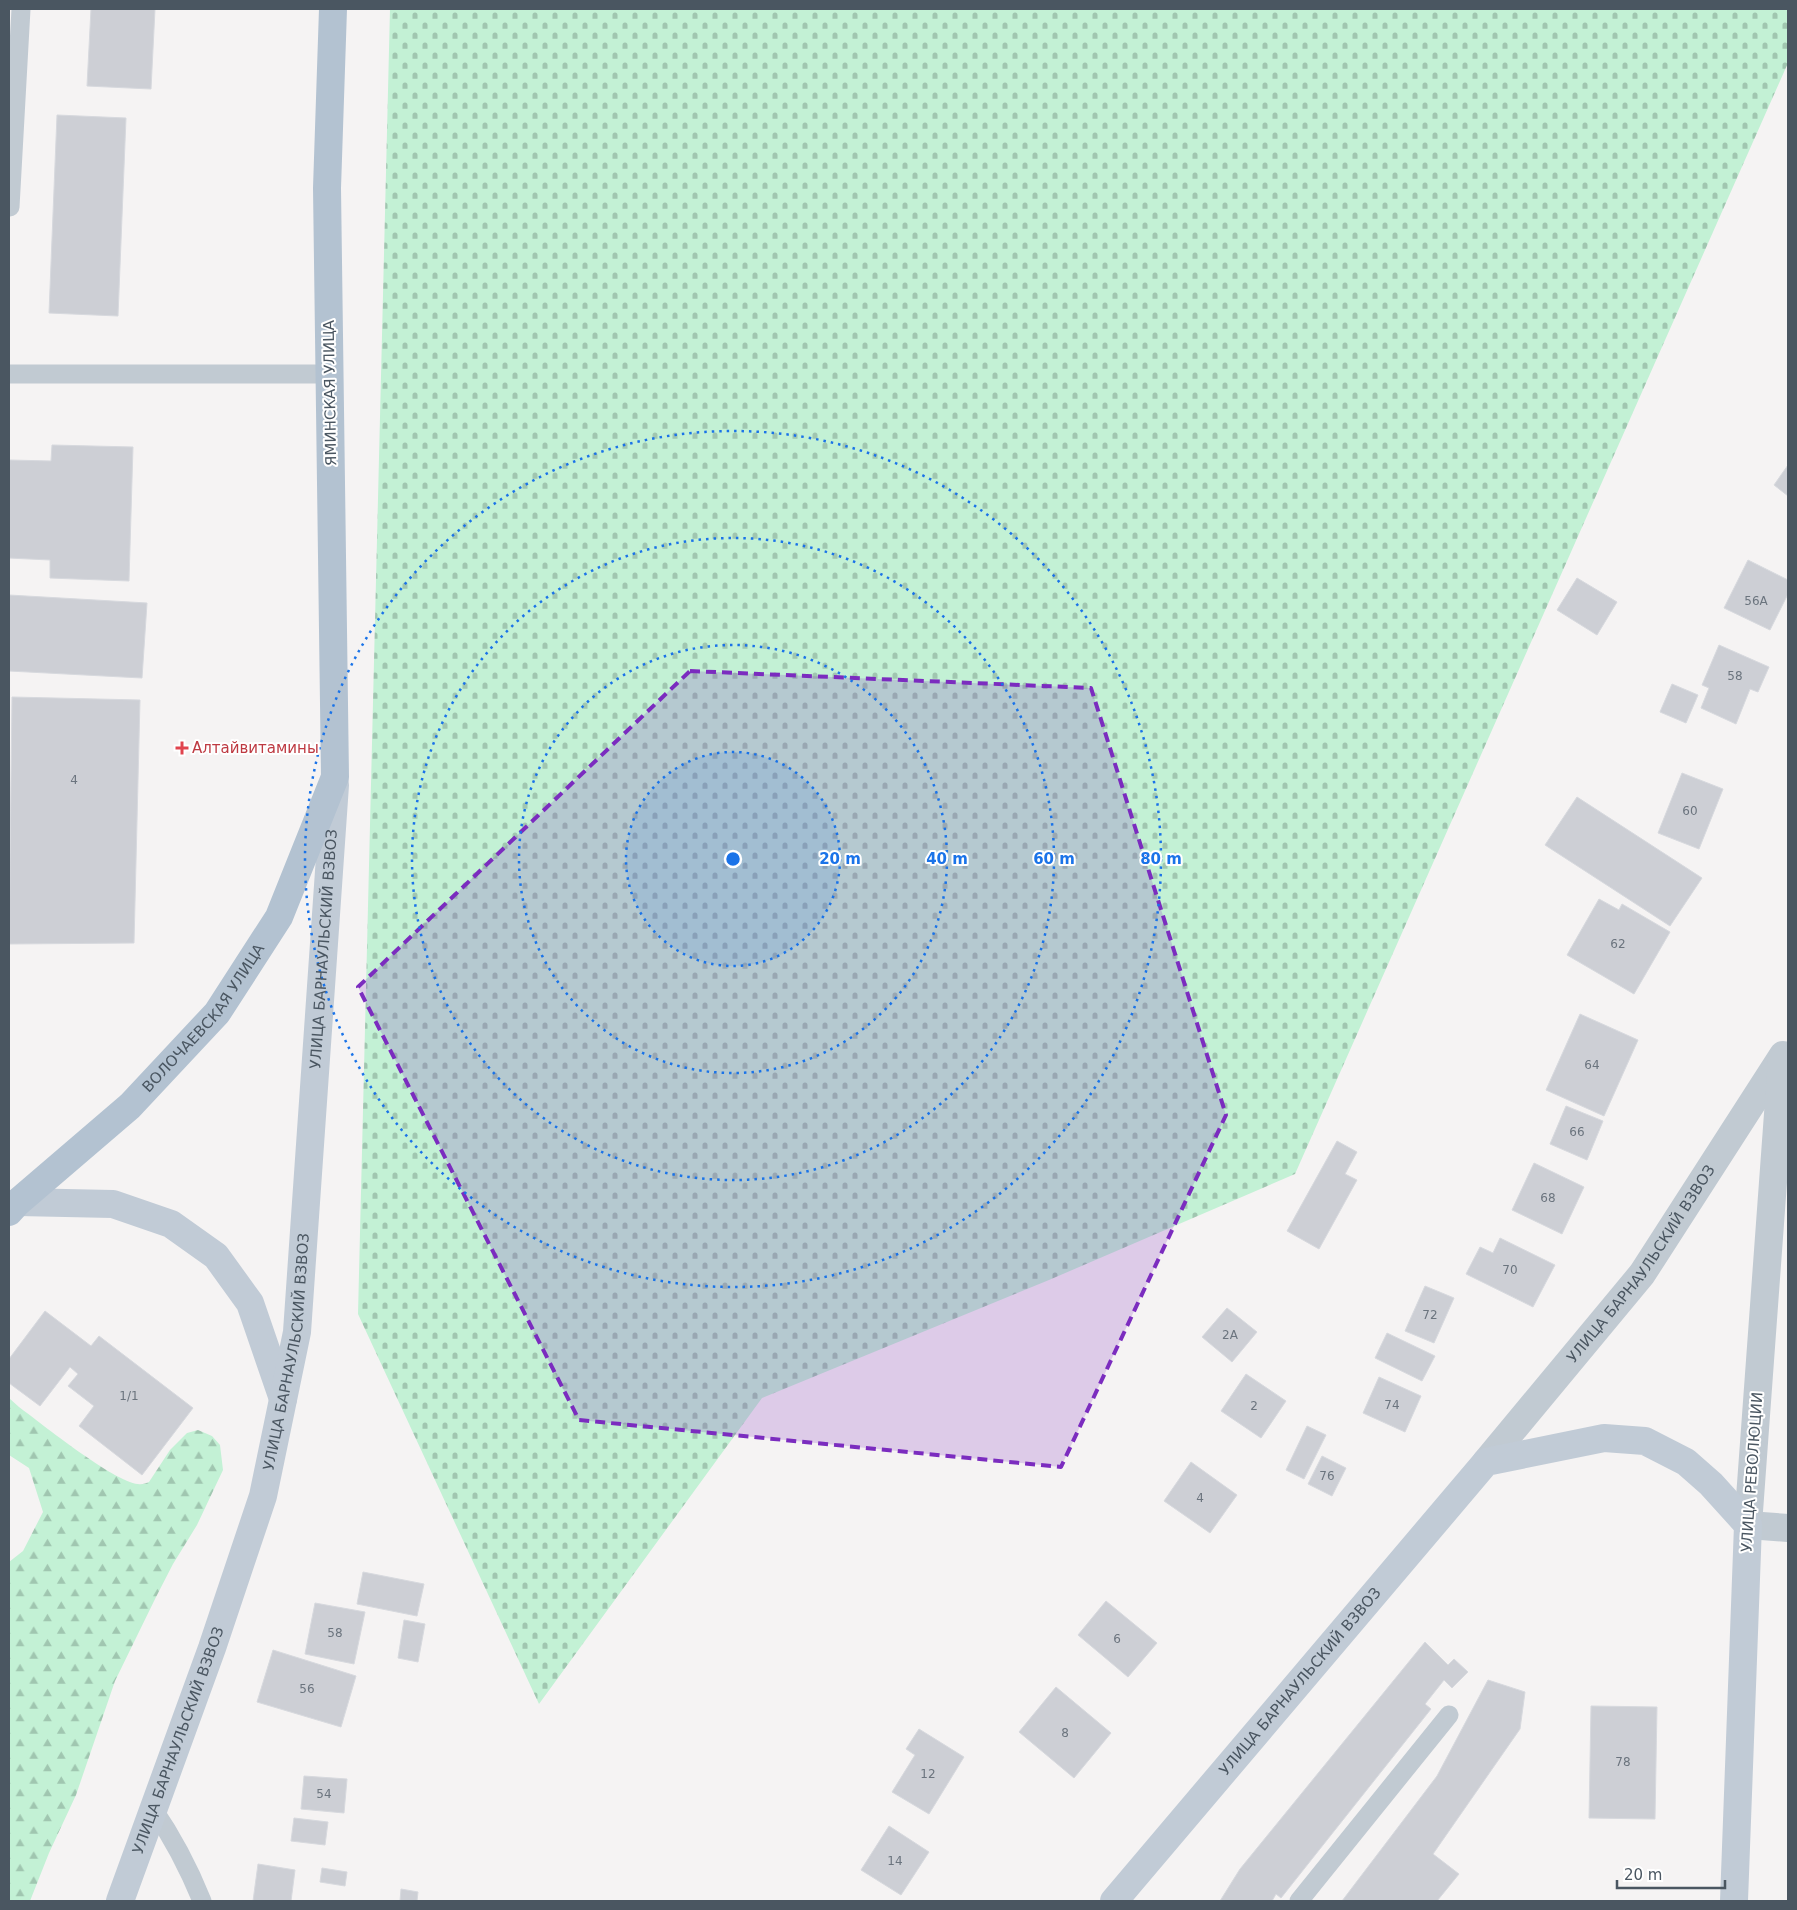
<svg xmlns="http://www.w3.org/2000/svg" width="1797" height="1910" viewBox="0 0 1797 1910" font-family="'DejaVu Sans',sans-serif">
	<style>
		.forest { fill: url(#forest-firs) }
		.cemetery { fill: url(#cemetery-stones) }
		.building { fill: #cdcfd5; stroke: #d7d9de }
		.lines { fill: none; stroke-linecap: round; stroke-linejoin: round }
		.service { stroke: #c1cad2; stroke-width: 19 }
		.minor { stroke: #c1cad2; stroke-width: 28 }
		.tertiary { stroke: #c1cad2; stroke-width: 28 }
		.secondary { stroke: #c1cbd6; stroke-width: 28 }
		.primary { stroke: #b3c2d1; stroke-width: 28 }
		.marked { fill: #7b2cbf; fill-opacity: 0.2; stroke: #7b2cbf; stroke-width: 4; stroke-dasharray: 10 6; stroke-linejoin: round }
		.ring { fill: none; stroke: #1a73e8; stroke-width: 2.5; stroke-dasharray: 2.5 5 }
		.health-dot { fill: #e0444e; stroke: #fff; stroke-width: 2 }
		.labels { text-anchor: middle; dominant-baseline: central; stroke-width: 4; stroke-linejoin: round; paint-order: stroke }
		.number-label { font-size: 12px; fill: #6b747e }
		.street-label { font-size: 15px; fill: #4a5661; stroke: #fff }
		.health-label { font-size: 15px; fill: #be3a42; stroke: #fff; text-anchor: start }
		.centre { fill: #1a73e8; stroke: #fff; stroke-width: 2.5 }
		.ring-label { font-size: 15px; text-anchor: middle; font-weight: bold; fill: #1a73e8; stroke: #fff; stroke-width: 4; stroke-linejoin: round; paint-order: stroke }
	</style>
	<defs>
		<pattern id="forest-firs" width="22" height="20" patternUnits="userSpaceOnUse" patternTransform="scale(1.25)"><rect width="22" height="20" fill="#c3f1d5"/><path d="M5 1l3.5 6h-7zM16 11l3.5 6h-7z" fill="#a0c6b0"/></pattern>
		<pattern id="cemetery-stones" width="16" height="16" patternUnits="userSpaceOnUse" patternTransform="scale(1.25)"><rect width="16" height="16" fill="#c3f1d5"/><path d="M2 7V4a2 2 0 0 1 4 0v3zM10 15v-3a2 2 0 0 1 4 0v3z" fill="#a0c6b0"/></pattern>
	</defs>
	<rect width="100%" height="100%" fill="#f5f3f3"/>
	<path class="forest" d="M9,1398L19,1407C42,1424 114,1482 138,1484C142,1485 146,1483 149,1482L170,1450L187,1433L198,1430L212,1436L220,1445L223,1470L197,1525L173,1564L156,1597L115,1681L76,1795L49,1853L30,1901H9V1562L23,1551L43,1512L29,1468L9,1455Z"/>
	<path class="cemetery" d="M390,9H1788V63L1295,1174L1049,1280L762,1398L539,1704L358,1314Z"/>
	<g class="building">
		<path d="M91,9H155L151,89L87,86Z"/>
		<path d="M57,115L126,118L118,316L49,313Z"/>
		<path d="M52,445L133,447L129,581L50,578V560L9,558V460L51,461Z"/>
		<path d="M1788,465V496L1774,485Z"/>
		<path d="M1748,560L1788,580V594L1770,630L1724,608Z"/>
		<path d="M1577,578L1617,602L1597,635L1557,610Z"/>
		<path d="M9,595L147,603L142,678L9,671Z"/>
		<path d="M1719,645L1769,667L1758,692L1750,689L1736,724L1701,708L1709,688L1702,685Z"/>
		<path d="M1672,684L1698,695L1686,723L1660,712Z"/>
		<path d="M12,697L140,700L134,943L9,944Z"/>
		<path d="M1682,773L1723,789L1699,849L1658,833Z"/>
		<path d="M1577,797L1702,878L1670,926L1545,845Z"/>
		<path d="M1599,899L1619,910L1622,904L1670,932L1634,994L1567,955Z"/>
		<path d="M1580,1014L1638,1040L1604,1116L1546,1090Z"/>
		<path d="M1566,1106L1603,1121L1587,1160L1550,1144Z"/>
		<path d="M1337,1141L1357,1152L1345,1174L1357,1180L1319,1249L1287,1231Z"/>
		<path d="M1534,1163L1584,1187L1562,1234L1512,1210Z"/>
		<path d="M1500,1238L1555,1265L1533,1307L1466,1274L1480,1247L1493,1253Z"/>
		<path d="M1425,1286L1454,1298L1434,1343L1405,1331Z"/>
		<path d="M1227,1308L1257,1332L1232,1362L1202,1337Z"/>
		<path d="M45,1311L91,1346L99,1336L193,1408L142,1475L79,1426L94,1406L68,1386L78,1374L70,1367L40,1406L9,1383V1359Z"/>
		<path d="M1387,1333L1435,1356L1422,1381L1375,1358Z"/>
		<path d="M1246,1374L1286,1401L1261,1438L1221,1411Z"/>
		<path d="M1379,1377L1421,1396L1405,1432L1363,1413Z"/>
		<path d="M1307,1426L1326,1435L1304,1479L1286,1470Z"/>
		<path d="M1322,1456L1346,1468L1332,1496L1308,1484Z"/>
		<path d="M1191,1462L1237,1495L1210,1533L1164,1501Z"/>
		<path d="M363,1572L424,1584L417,1616L357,1604Z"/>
		<path d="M1106,1601L1157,1643L1128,1677L1078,1635Z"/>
		<path d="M315,1603L365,1612L354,1664L305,1654Z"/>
		<path d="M404,1620L425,1624L418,1662L398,1658Z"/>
		<path d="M1425,1642L1448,1665L1454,1659L1468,1672L1452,1688L1444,1680L1425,1704L1431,1709L1281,1898L1276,1894L1272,1901H1220L1240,1869Z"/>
		<path d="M273,1650L356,1676L341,1727L257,1702Z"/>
		<path d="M1488,1680L1525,1692L1520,1729L1433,1854L1459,1874L1437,1901H1342L1437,1776Z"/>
		<path d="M1056,1687L1111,1733L1074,1778L1019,1732Z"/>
		<path d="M1591,1706L1657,1707L1655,1819L1589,1818Z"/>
		<path d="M919,1729L964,1757L929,1814L892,1792L915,1755L906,1749Z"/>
		<path d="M304,1776L347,1779L344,1813L301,1809Z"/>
		<path d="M294,1818L328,1822L325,1845L291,1841Z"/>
		<path d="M889,1826L929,1852L901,1895L861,1870Z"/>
		<path d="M258,1864L295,1870L291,1901H253Z"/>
		<path d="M322,1868L347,1872L345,1886L320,1882Z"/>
		<path d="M401,1889L418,1892L417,1901H400Z"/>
	</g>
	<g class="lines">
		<g class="service">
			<path d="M10,207L21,9"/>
			<path d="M9,374H330"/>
			<path d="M153,1809C173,1838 189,1869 202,1901"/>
			<path d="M1299,1901L1449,1715"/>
		</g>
		<path class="minor" d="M1748,1525L1788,1528"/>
		<g class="tertiary">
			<path id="s1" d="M1486,1462L1642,1274L1783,1055"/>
			<path d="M1748,1525L1782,1059"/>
		</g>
		<g class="secondary">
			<path d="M18,1202L113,1204L171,1224L216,1256L250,1303L283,1399"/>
			<path id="s2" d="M120,1901L212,1648L263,1496L297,1332L335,785"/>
			<path id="s3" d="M1114,1901L1486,1462L1604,1438L1645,1441L1686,1462L1711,1484L1748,1525L1734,1901"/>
		</g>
		<path class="primary" id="s4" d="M9,1212L18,1202L130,1106L217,1013L279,917L335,777L327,188L333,9"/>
	</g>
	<path class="marked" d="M690,671L1091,688L1226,1115L1061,1467L579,1420L358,987Z"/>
	<circle cx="733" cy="859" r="107" fill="#1a73e8" fill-opacity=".12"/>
	<g class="ring">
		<circle cx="733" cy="859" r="107"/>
		<circle cx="733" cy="859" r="214"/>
		<circle cx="733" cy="859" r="321"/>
		<circle cx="733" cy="859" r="428"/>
	</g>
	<path class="health-dot" d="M179.5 740.5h5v5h5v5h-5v5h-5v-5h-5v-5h5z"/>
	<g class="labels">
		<g class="number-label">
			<text x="1756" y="601">56А</text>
			<text x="1735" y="676">58</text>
			<text x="74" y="780">4</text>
			<text x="1690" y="811">60</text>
			<text x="1618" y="944">62</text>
			<text x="1592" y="1065">64</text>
			<text x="1577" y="1132">66</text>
			<text x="1548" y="1198">68</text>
			<text x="1510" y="1270">70</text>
			<text x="1430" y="1315">72</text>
			<text x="1230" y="1335">2А</text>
			<text x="129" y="1396">1/1</text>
			<text x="1392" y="1405">74</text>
			<text x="1254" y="1406">2</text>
			<text x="1327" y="1476">76</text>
			<text x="1200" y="1498">4</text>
			<text x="335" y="1633">58</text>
			<text x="1117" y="1639">6</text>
			<text x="307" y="1689">56</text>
			<text x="1065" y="1733">8</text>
			<text x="1623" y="1762">78</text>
			<text x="928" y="1774">12</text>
			<text x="324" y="1794">54</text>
			<text x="895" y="1861">14</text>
		</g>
		<g class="street-label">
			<text transform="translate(330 393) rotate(-91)">ЯМИНСКАЯ УЛИЦА</text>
			<text stroke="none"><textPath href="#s2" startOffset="981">УЛИЦА БАРНАУЛЬСКИЙ ВЗВОЗ</textPath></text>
			<text stroke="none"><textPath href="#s4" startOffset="276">ВОЛОЧАЕВСКАЯ УЛИЦА</textPath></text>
			<text stroke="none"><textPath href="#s1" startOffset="252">УЛИЦА БАРНАУЛЬСКИЙ ВЗВОЗ</textPath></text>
			<text stroke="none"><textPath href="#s2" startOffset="576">УЛИЦА БАРНАУЛЬСКИЙ ВЗВОЗ</textPath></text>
			<text transform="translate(1752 1472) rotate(-86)">УЛИЦА РЕВОЛЮЦИИ</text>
			<text stroke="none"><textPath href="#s3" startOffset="288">УЛИЦА БАРНАУЛЬСКИЙ ВЗВОЗ</textPath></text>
			<text stroke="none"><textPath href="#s2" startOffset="171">УЛИЦА БАРНАУЛЬСКИЙ ВЗВОЗ</textPath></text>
		</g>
		<g class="health-label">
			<text x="192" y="748">Алтайвитамины</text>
		</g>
	</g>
	<circle cx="733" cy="859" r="8" class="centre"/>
	<g class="ring-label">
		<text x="840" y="864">20 m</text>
		<text x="947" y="864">40 m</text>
		<text x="1054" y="864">60 m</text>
		<text x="1161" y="864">80 m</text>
	</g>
	<rect width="1797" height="1910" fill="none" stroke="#4a5661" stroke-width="20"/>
	<path d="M1617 1880v8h108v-8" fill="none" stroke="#4a5661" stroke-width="2.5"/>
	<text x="1624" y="1880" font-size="15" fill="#4a5661" stroke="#ffffff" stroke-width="4" paint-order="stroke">20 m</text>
</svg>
